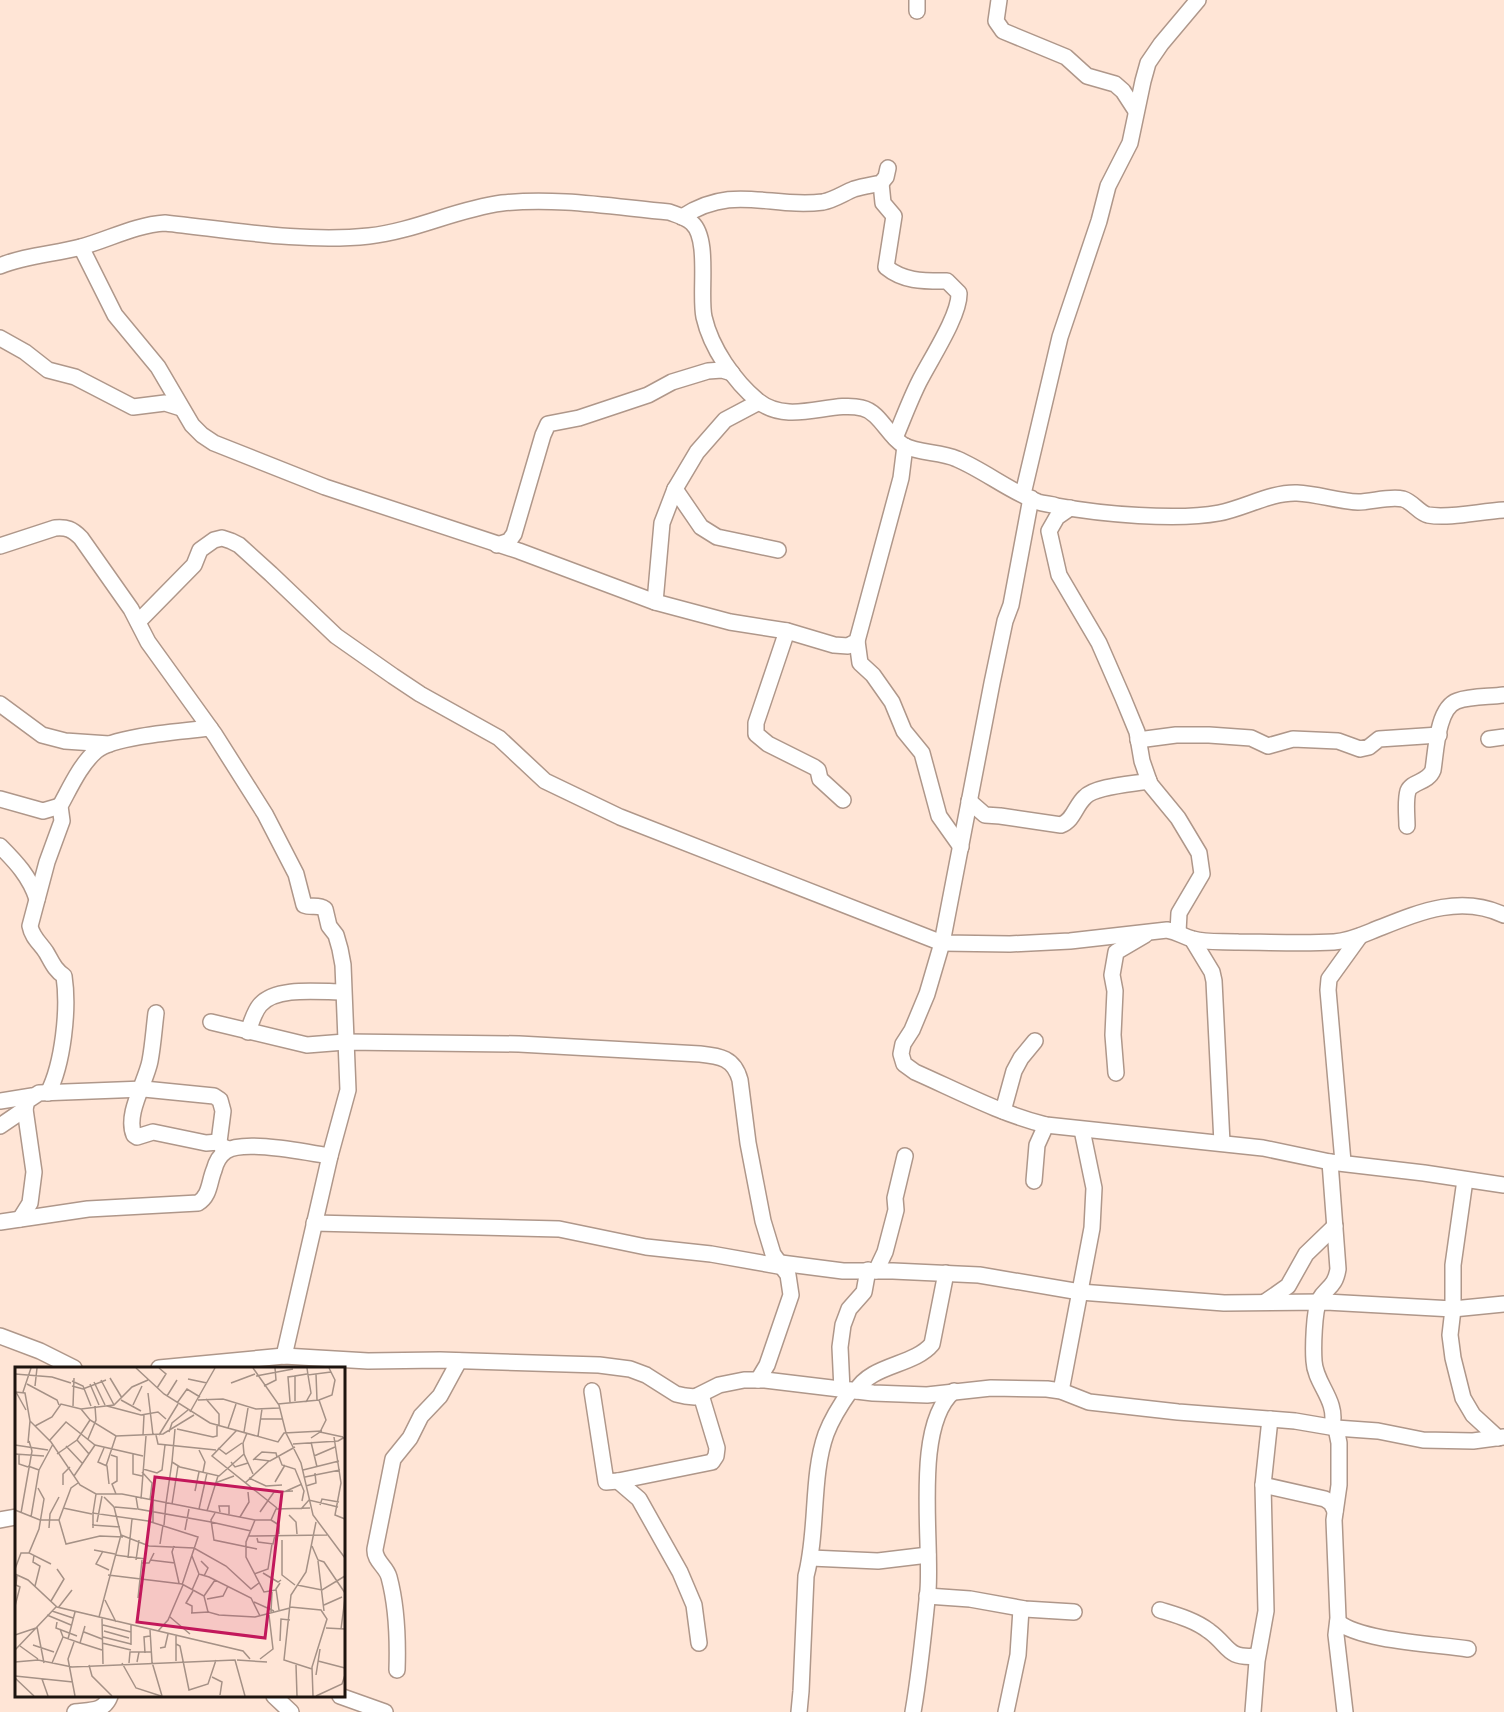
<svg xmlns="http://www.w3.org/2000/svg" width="1504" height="1712" viewBox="0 0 1504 1712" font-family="'Noto Sans',sans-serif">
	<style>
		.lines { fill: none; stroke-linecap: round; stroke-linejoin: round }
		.minor-casing { stroke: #af978a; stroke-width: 18 }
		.minor { stroke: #fff; stroke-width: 15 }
		.inset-road { fill: none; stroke: #a59186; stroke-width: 1.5 }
		.view { fill: #c2185b; fill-opacity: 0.15; stroke: #c2185b; stroke-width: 3 }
		.inset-edge { fill: none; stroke: #1d140f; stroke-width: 3 }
	</style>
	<rect width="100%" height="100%" fill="#ffe5d6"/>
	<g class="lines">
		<g class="minor-casing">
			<g id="minor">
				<path d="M917,0V11"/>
				<path d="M999,0L996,21L1003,31L1066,57L1087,76L1115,84L1123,91L1136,111"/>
				<path d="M881,183L883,203L894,216L886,267C904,282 925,281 947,281L959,293C960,315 930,360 919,382C910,400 903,419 895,438"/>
				<path d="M682,217C734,183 771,209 823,202C834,200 844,193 854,189C863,186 872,185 881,183L886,177L888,168"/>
				<path d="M81,247L115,315L158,367L192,425L202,435L214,443L325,487L519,551L655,602L730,622L787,631L834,645L848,646L857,641L901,478L905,446"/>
				<path d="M0,266C25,255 55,254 81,247C110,239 135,225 165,223C231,230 304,243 369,236C415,231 456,209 502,203C557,197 614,207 669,212C677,215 686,217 692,223C710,239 699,294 704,317C711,348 734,381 758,401C790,426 831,400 862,408C880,412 888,436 903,445C919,454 940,451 957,459C985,471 1009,491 1038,502C1044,504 1051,504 1057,506C1100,514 1177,521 1219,513C1245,508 1271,492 1297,493C1318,494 1337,501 1358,502C1372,502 1389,496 1403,499C1413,502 1419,513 1428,515C1450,519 1481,511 1504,510"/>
				<path d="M0,338L25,352L48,370L75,377L133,407L165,403L181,408"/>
				<path d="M675,489L701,527L717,537L778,550"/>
				<path d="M1023,494L1060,337L1099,221L1108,186L1130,143L1143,81L1148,63L1161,44L1198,0"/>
				<path d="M1031,498L1011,605L1005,621L992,683L942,943L927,994L912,1030L903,1044L901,1054L904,1064L915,1072C958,1091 1001,1114 1046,1125L1263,1148L1330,1162L1424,1173L1504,1185"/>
				<path d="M1070,508L1057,517L1049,531L1059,575L1099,643L1123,698L1137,732L1142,761L1150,784L1178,818L1199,853L1202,874L1179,913L1178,932"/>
				<path d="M497,545L509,541L514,534L543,435L548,424L579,418L648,395L672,382L708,371L722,370L732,373"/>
				<path d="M0,546L55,528C67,527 72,529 81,538L131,609L148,642L215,735L265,814L296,874L304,905C311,908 318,904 325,909L329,926L336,935L340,949L343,965L348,1090L330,1156L284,1356"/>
				<path d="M655,602L662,523L675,489L697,452L725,420L759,402"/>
				<path d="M138,622L194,565L200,550L214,540L222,538L231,541L239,545L271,574L336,636L393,676L420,694L499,738L545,781L620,817L942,943L1010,944L1070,941L1167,930C1179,932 1183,937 1193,939C1206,943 1224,941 1238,942C1270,942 1302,944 1334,942C1351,941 1366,933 1382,927C1422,911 1462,895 1504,915"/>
				<path d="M787,631L756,723V734L768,744L814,767L818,770L820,779L843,800"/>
				<path d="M857,641L860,663L873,675L892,702L904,731L922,753L939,816L961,847"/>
				<path d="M0,704L42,735L65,741L109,744"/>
				<path d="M1489,739L1504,737"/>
				<path d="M1138,740L1176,735H1209L1251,738L1268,746L1293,739L1338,741L1360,749L1369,747L1379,739L1439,735"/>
				<path d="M0,799L43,811L60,806"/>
				<path d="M969,801L985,815L1000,816L1061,825C1074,820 1075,806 1085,797C1095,786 1133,784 1149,781"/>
				<path d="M1407,826C1407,816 1405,801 1408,791C1412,781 1428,783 1433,770C1436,752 1437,708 1457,701C1471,696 1489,697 1504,695"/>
				<path d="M0,846C16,862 30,877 37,899"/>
				<path d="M1192,939L1212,972L1214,981L1222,1143"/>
				<path d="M156,1013C154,1029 153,1045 150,1061C146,1082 125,1114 134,1135L137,1137L153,1132L206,1143L219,1142"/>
				<path d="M211,1022L307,1045L345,1042L519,1044L700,1054C720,1056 734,1058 740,1080L748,1143L763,1221L773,1254L788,1275L791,1295L767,1365L758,1380"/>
				<path d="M248,1032C251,1023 254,1012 260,1005C276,986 320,992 343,992"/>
				<path d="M1116,1073L1113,1035L1115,991L1112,975L1116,952L1145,935"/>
				<path d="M48,1093C63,1064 69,1009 64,976C54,969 52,962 46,952C40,943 32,937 30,926L47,862L62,821L60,806C70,788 80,765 96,751C113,736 184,731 210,728"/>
				<path d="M0,1101L32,1096"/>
				<path d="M1003,1111L1014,1071L1021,1058L1035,1041"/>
				<path d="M0,1126L25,1109"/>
				<path d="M1330,1162L1338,1269C1335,1288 1326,1287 1319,1300C1314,1312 1313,1347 1314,1361C1315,1384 1338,1400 1332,1426"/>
				<path d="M1343,1162L1328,990L1329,979L1360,936"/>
				<path d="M1465,1180L1453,1265V1309L1450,1335L1453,1358L1463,1398L1473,1415L1498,1438"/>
				<path d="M1034,1181L1037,1145L1046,1125"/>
				<path d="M20,1219L30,1203L34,1172L25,1109L27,1101L39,1093L144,1089L214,1096L220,1100L223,1111L219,1142L221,1146L228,1149"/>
				<path d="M0,1222L88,1209L198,1203C210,1196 209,1182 214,1170C216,1162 219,1156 226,1151C244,1139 308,1153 330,1156"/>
				<path d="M314,1223L559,1229L646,1247L711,1254L784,1267"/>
				<path d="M781,1263L843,1271H893L979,1275L1080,1292L1224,1303L1326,1302L1453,1309L1504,1304"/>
				<path d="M876,1271L885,1252L896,1210L895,1198L905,1156"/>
				<path d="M1265,1302L1288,1286L1306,1254L1335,1226"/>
				<path d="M0,1336L40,1351L74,1368"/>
				<path d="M159,1368L284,1356L368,1361L440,1360L599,1365L630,1369L646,1375L676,1394L685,1396L695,1397L719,1385L744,1380H765L873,1393L927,1395L991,1388L1047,1389L1061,1391L1089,1402L1178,1412L1295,1421L1336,1428L1378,1431L1423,1440L1473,1441L1504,1437"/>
				<path d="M842,1390L840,1347L843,1325L849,1309L864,1292L868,1270"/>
				<path d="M592,1391L606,1482L618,1481L712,1462L716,1456L717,1448L701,1395"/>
				<path d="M856,1391C871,1364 914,1366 932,1344L946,1273"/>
				<path d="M1061,1391L1092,1228L1094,1188L1082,1130"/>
				<path d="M1336,1428L1339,1443V1485L1334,1520L1338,1618L1336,1635L1345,1712"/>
				<path d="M618,1481L639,1499L680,1572L694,1605L699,1643"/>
				<path d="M1263,1485L1325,1499L1331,1503L1335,1511"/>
				<path d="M0,1520L16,1517"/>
				<path d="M811,1558L878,1561L928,1555"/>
				<path d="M927,1596L970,1599L1025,1609L1074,1612"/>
				<path d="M1160,1610C1176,1615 1195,1620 1209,1631C1230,1646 1226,1659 1257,1656"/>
				<path d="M1338,1622C1361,1641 1436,1644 1468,1649"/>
				<path d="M397,1670C398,1640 397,1607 389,1577C386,1566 374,1561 375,1549L393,1459L410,1438L421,1416L440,1396L459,1361"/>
				<path d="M274,1696L291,1712"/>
				<path d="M340,1696L385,1712"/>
				<path d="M75,1712C91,1710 104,1712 110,1696"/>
				<path d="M799,1712L801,1691L806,1576C818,1531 811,1476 826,1434C832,1418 841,1404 851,1390"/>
				<path d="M913,1712C920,1672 924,1630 928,1590C932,1539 913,1425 954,1391"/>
				<path d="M1006,1712L1018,1655L1021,1609"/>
				<path d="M1253,1712L1257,1661L1266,1611L1263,1485L1270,1419"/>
			</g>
		</g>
		<use href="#minor" class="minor"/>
	</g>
	<g transform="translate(15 1367)">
		<rect width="330" height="330" fill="#ffe5d6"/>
		<path class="inset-road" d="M121,1L149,27L195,56L263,75L269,66L307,64M238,1L264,38L271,66L286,96L298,148L330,191M292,1L293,8L316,5M0,7L37,10L56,16M301,7L302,33M241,9L278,2M95,11L107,31M173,12L192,16M86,13L99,38M57,14L68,19L76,39M79,15L90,38M216,16L240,7M12,17L42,33L44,38M75,17L84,38M20,19L22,1M57,19L68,22L91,13M249,19L261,13L260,1M142,21L151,7L144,1M0,25L10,26L15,54L36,75L65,118L81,127H107L240,153H256L261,142L295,141M1,25L11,43M8,25L16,1M133,26L138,68M152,29L162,13M191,32L204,47V58M106,33L126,44M183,33L208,32L241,42L264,41M280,34V9L292,7M275,35L273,10L280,9M291,35L296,26L293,8M162,36L172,22L185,30M263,37L304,33L317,28L320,13L314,1M118,38L127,19M58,39L59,11M92,39L126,48L143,45L151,52M66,42L75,53L101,69L148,67L179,48M175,45L200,1M245,52H267M20,59L37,50L46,37L66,42L99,38L117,20L133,13M213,61L221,37M160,62L157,95L165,100L204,109L229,87M162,62L198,70L202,69V57M221,64L197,89L262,141M154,65L157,56L173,43M229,65L233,41M305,65L328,70M232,66L228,76L229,87L238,107M128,68L129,48M141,68L143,77L201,83M144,68L163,37M243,69L247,42M319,70L326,116L320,148L330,152M296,71L305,65L311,53L304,33M73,72L81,53L80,39M35,73L51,55L80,78L128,89M62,73L74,87M296,75L302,100M13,76L15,54M278,77L323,74L330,70M0,78L33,83M51,79L67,96M89,81L83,95L92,99L94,117M203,81L211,87L227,76M184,83L190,95L188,105M0,87L29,89M42,87L62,73L75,53M118,87V107L127,109M4,88V97L13,100M96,88L102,90V114L97,117L101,127M299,89L320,80M264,90L267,98L280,102L289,124L287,134M239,92L255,94L280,80M238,93L247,85L261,86L262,90M216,95L220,100L233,96M13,99L24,103L16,150M91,99L101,69M128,102L142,106L147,103L150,78M24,103L38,77M288,103L324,94M127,105L137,116L135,133M59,109L80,78M290,110L325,103M234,111L251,119L267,118M260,115L270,98M200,116L219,109M230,116L254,94M48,118V107L55,100M291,119L301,116L300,106M23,121L29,132L24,162L14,186L36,197M180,124L184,105M269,125L287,117M121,130L123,142L196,155M126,132L131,69M151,136L157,95M157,137L163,99M305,138L307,132L324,135M100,140L122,142M48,141L77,147M184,142L192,106M286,142L294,133L323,140M0,143L25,153H44L51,177L85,169L108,170M192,144L203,109M205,145L204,139H214V147M245,145L259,125L278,124M6,146L17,84L14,74M78,146L81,127M200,146L196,153L199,173L242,182M274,148L281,155L282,167M225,150L234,135L233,125M44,153L56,121L63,116M240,153L231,175V190L249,225L261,223M256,153L264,158V167M82,155L87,129M138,155V133M196,155L236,164M77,158L105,160M149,158L151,136M34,161L35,147L44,130M78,161V146L133,154L183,170L167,218M170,163L174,142M106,168L134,179L179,181L211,199L236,222L244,216M234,169L312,168M242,171L243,175L258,177L260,168M267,173V208L280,218M145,177L148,158M159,179L157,185L164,216M297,179L303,193L309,195L330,226M79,183L100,187M88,184L81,197L94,203M19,188L18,195L25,199L20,219M100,188L131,192M177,189L184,207M113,191L117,152M121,193L124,173M135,193L160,196M186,194L193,201L189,209M303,194L309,244M127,196H134L139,186M0,202L6,186H15M248,206L263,215L266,213M0,207L13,213L42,240L228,284L235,292M239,207L253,202L257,177M93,208L167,217L189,229L193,245L204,248L240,250L275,241M282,218L307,223L330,209M177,223L184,207L194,210L236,231L245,249M189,229L200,213M123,231L127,193M192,232L208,229L213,219M90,233L101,255M36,234L49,212L42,202M239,235L259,244M309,238L327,230M0,239L5,220L1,218L2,208M275,240L306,243L312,252L297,300L298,329M43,241L57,223M264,243L261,222L265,216M37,244L58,251M256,245L257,225M176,246L194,245M177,246V239L171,236L178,224M32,248L56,258M84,250L106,168L99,140L89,130M155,250L175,267M87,251L88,297M42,255L41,261L62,269M88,258L116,265M22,260L29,296M311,261L330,262M45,262L48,270L65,276L70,259M326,262L330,231M135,263L137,295L147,329M89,264L114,271M143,264L153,253L168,218M69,265L87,272M0,268L21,261M88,270L116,277M53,272L60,245M265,274L266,252L275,253M59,275L53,292L60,329M65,276L87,283M87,276L116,283M161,277L165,279L174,323L193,317L201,293M18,278L39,285M116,278V258M5,279L23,292M145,281L150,280L153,267M0,283L41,240M130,286L129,270L135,269M245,292L258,282L254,248M222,293L252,295M161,294V269M303,294L330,301M0,295L23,293L57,300L220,293L230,329M122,295L124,285H136M37,296L48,270M107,296L121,321L146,329M114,296L115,285H124M74,298L77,309L97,329M281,298L282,329M297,302L269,293L276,228L291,205L301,155M301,308L305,282M0,309L58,315M197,310L207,315L205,328M0,311L19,329M27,312L33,329M301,329L327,317L330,308"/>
		<path class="view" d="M140,110L267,125L250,271L122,255Z"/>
		<rect width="330" height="330" class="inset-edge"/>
	</g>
</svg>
